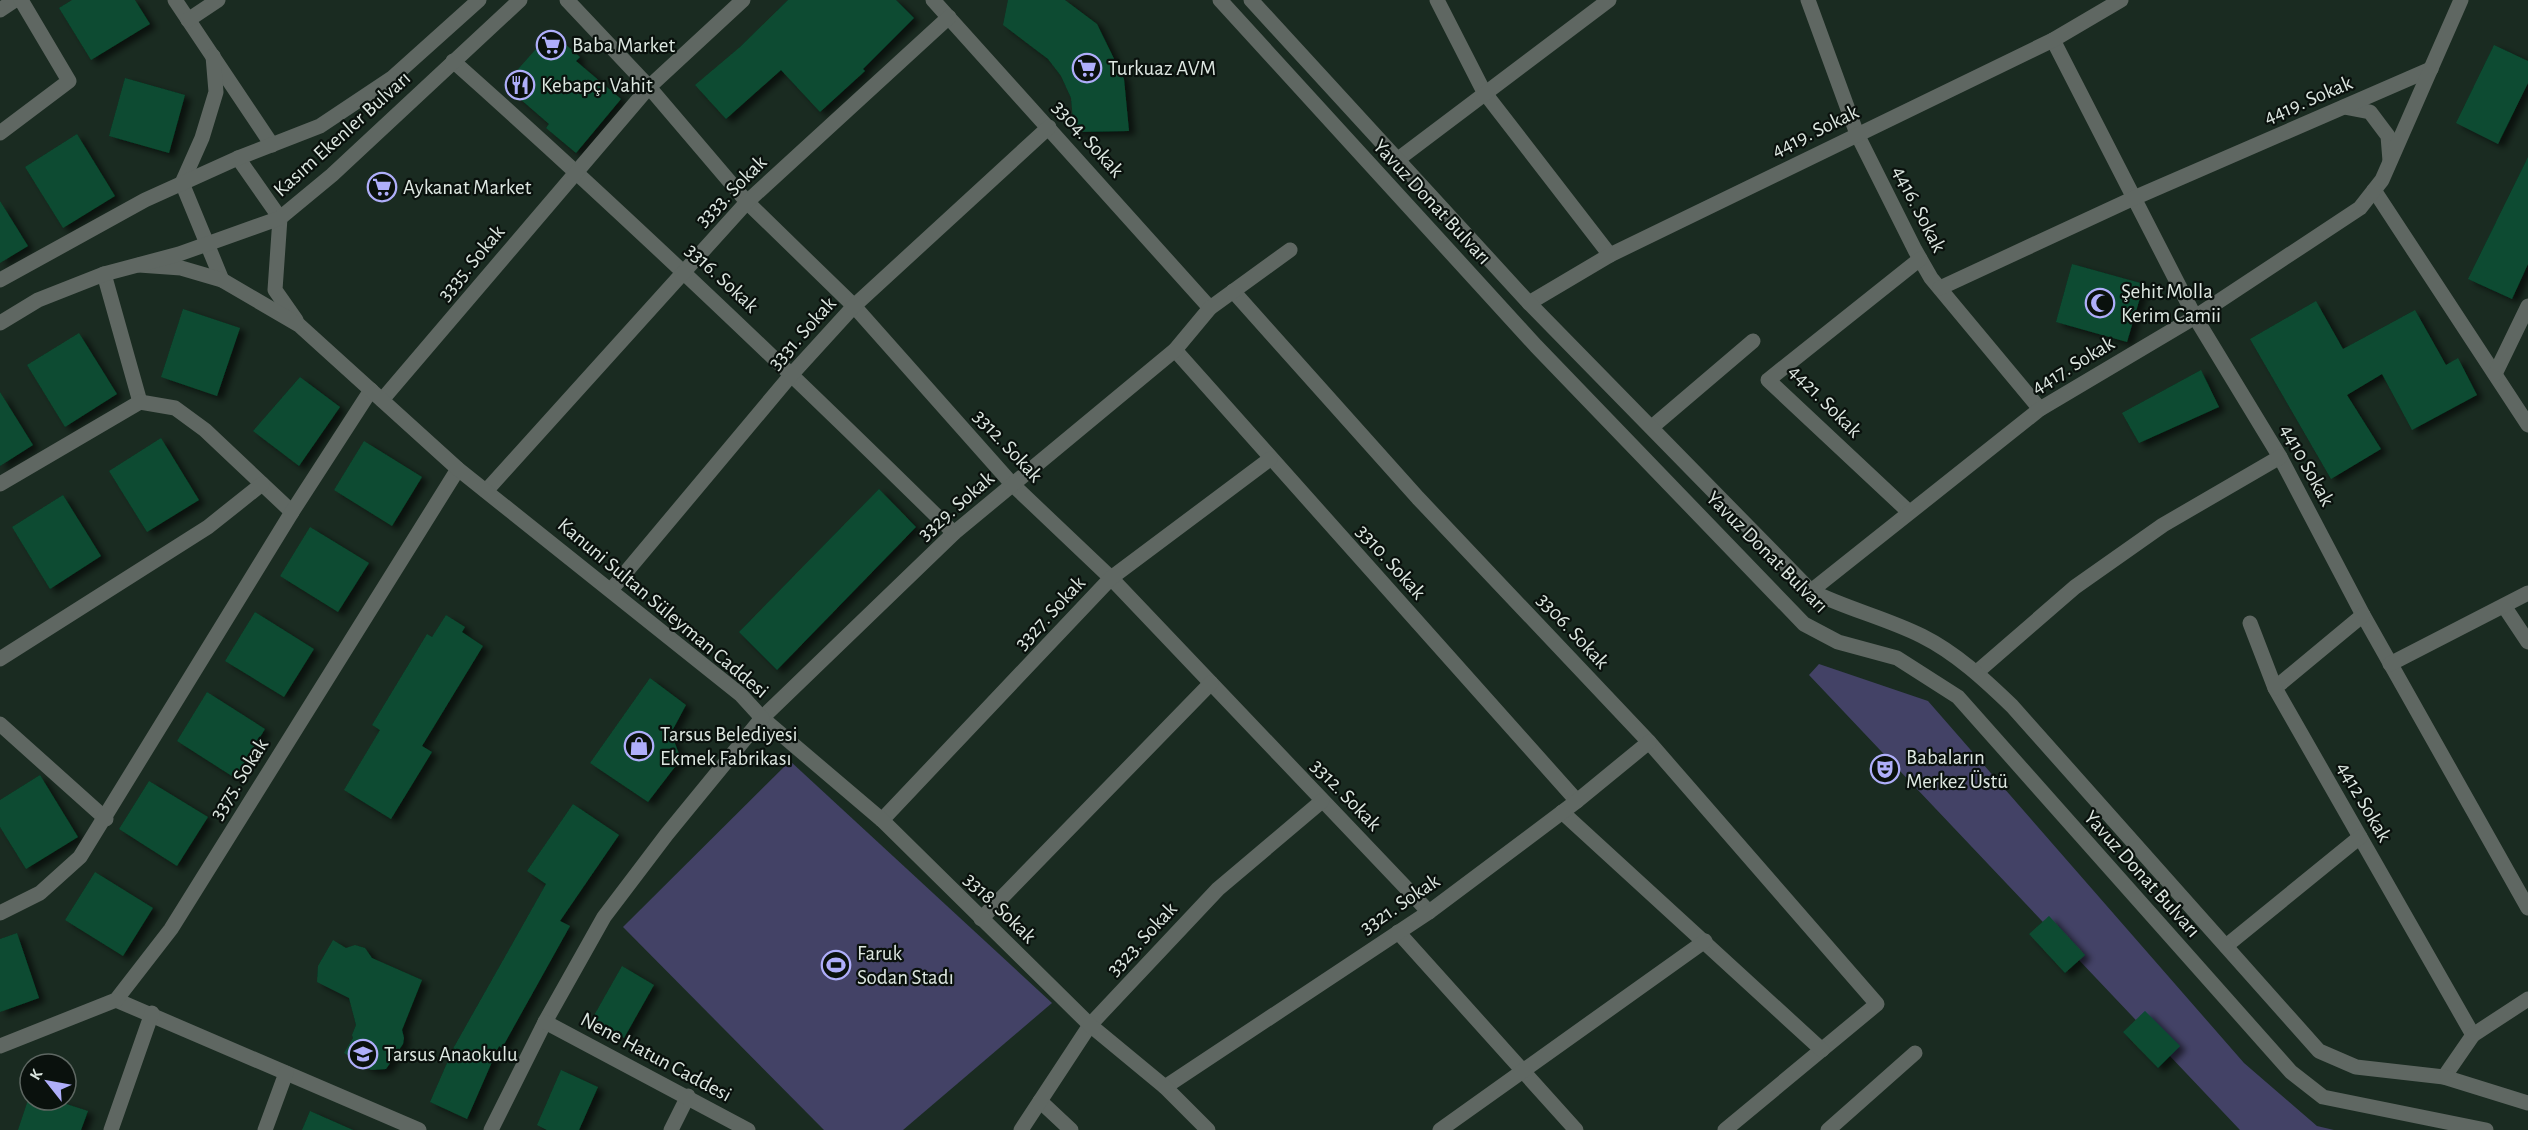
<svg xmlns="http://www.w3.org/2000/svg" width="2528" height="1130" viewBox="0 0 2528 1130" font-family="'Alegreya Sans',sans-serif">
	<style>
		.green { fill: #434266 }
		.building { fill: #0a4b30; filter: url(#shadow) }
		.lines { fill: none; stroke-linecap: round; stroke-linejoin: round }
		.minor { stroke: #5f6762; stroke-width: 15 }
		.tertiary { stroke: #5f6762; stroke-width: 15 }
		.labels { text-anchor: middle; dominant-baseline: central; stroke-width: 4.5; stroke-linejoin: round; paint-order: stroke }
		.poi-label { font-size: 21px; fill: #dde7e1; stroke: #0a110d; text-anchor: start }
		.street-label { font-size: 21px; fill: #dde7e1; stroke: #0a110d }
	</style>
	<defs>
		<filter id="shadow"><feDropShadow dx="6" dy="4" stdDeviation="3" flood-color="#0009"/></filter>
	</defs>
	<rect width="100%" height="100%" fill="#1a2b21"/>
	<g class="green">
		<path d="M1819,664L1928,701L2244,1063L2317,1126L2334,1130H2240L1809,675Z"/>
		<path d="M790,761L1052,1003L903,1130H824L623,927Z"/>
	</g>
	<g class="building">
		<path d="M72,0H135L150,24L91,60L59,8Z"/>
		<path d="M788,0H896L914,18L863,69L865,71L820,112L781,70L726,119L695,85L740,47Z"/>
		<path d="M1008,0H1065L1097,24L1124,79L1129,131L1074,132L1071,98L1061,76L1048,59L1003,25Z"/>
		<path d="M551,32L580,57L576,61L621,99L576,153L546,128L549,124L504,85Z"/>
		<path d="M2494,45L2528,61V83L2498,144L2456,123Z"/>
		<path d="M125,78L185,95L169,153L109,136Z"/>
		<path d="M77,134L115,196L63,228L25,167Z"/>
		<path d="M2528,157V264L2512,299L2468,279Z"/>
		<path d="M0,201L28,246L0,263Z"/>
		<path d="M2072,264L2144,284L2127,342L2056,322Z"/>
		<path d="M2316,301L2343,349L2415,310L2446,365L2458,358L2477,395L2412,430L2382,374L2347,395L2381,449L2331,479L2250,339Z"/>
		<path d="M183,309L240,328L217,396L161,377Z"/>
		<path d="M79,333L117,394L65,427L27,365Z"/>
		<path d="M2201,370L2219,407L2139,443L2122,413Z"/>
		<path d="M300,377L340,407L299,466L253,431Z"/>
		<path d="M0,392L33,445L0,466Z"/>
		<path d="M161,438L199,500L147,532L109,471Z"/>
		<path d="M364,441L422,477L392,526L334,490Z"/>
		<path d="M879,489L916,527L777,670L739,632Z"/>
		<path d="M63,495L101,556L50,589L12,527Z"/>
		<path d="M310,527L369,563L338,612L280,576Z"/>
		<path d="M255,612L314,649L284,697L225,661Z"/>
		<path d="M446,615L465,627L462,632L483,646L422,746L432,752L391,819L344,790L380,730L372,725L427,634L432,637Z"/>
		<path d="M650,678L686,705L671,733L681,759L648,802L590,763Z"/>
		<path d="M207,692L265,729L235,778L177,741Z"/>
		<path d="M40,775L78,837L26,869L0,827V800Z"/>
		<path d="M149,781L208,817L177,866L119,829Z"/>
		<path d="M573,804L619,835L560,921L570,926L502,1048L499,1046L467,1119L430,1102L454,1047L546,884L527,871Z"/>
		<path d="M95,872L153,908L123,956L65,920Z"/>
		<path d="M2049,916L2085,955L2065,973L2029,934Z"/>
		<path d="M17,933L39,998L0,1012V939Z"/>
		<path d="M333,940L346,948L355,945L365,948L372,958L422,980L402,1030L404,1038L403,1044L386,1069L371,1070L344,1053L353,1038L352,1035L356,1025L349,998L317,982L318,966Z"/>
		<path d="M622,966L654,985L624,1038L592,1019Z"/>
		<path d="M2145,1011L2180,1046L2158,1068L2123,1032Z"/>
		<path d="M561,1070L598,1087L579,1130H547L537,1125Z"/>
		<path d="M28,1100H54L88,1111L81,1130H18Z"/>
		<path d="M310,1111L353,1130H302Z"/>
	</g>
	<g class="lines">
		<g class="minor">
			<path d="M175,0L272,145"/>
			<path d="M567,0L649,87L747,202L854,306L1012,484L1111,578L1429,912"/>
			<path d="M933,0L1210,308"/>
			<path d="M1437,0L1484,92L1610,255"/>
			<path d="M1808,0L1857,134L1915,250L1931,278L2040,409"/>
			<path d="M0,10L15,0"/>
			<path d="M188,20L218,0"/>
			<path d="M2053,40L2195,317L2280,457L2363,615L2528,908"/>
			<path d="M453,61C625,214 790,372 954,533"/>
			<path d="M2344,107L2370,112L2388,136L2390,161"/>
			<path d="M0,133L69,81L21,0"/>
			<path d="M1397,160L1609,0"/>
			<path d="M2374,190L2528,425"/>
			<path d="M104,274L140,402"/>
			<path d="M1940,288L2134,198L2431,69"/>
			<path d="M1233,291L1418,498L1649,742L1877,1004L1725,1130"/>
			<path d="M1529,303L1610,255L2053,40L2121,0"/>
			<path d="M1175,350L1577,801"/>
			<path d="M2495,374L2528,306"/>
			<path d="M382,400L649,87L743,0"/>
			<path d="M1652,427L1753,341"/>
			<path d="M0,484L140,402L175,408L205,430L292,512"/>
			<path d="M486,491L747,202L949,17"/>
			<path d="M1909,512L1768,380L1920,259"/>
			<path d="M611,590L792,374L854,306L1049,127"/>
			<path d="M1811,591L2040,409L2195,317L2360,208L2382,180L2461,0"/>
			<path d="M2504,606L2528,642"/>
			<path d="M2363,615L2275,688L2473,1035"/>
			<path d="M2250,623L2275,688"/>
			<path d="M0,659L208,527L262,484"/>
			<path d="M2390,664L2528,593"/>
			<path d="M1977,672L2075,587L2163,525L2280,457"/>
			<path d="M0,724L106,819"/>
			<path d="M1562,812L1822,1050"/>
			<path d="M882,820L1111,578L1270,459"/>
			<path d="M0,913L40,893L80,857L292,512L371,390"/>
			<path d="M981,919L1211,683"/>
			<path d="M1398,932L1576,1130"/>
			<path d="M2226,946L2360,837"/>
			<path d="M116,1000L419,1130"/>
			<path d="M0,1046L116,1000L171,929L458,469"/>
			<path d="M2444,1077L2473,1035L2528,999"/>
			<path d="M1165,1087L1429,912L1577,801L1649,742"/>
			<path d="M1040,1101L1071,1130"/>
			<path d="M111,1130L152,1013"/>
			<path d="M265,1130L286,1073"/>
			<path d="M671,1130L688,1096"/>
			<path d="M1021,1130L1090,1025L1218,889L1322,801"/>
			<path d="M1208,1130L1165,1087L1090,1025L882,820L762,718L954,533L1175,350L1210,308L1290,250"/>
			<path d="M1440,1130L1705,941"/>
			<path d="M1828,1130L1915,1053"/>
		</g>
		<g class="tertiary">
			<path d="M1220,0L1536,346L1804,624L1838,642L1897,658L1958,697L2291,1072L2323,1097L2486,1130"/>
			<path d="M1251,0L1529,303L1811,591C1847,609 1886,618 1922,636C1956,653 1985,680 2012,706L2319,1051L2356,1067L2444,1077L2528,1103"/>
			<path d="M213,56L216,92L202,138L182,183L222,280"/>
			<path d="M238,158L280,218L275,290L296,320"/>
			<path d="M139,265L181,268L222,280L299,325L458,469L741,695L762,718L667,834L604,917L545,1022L491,1130"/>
			<path d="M0,280L145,200L238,158L320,126L392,78L479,0"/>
			<path d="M0,323L38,300L104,274L179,254L280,218L332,175L520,0"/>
			<path d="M545,1022L748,1130"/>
		</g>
	</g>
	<defs>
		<g id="supermarket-ring" transform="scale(1.5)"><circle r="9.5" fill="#0a110d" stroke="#afaefa" stroke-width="1.5"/><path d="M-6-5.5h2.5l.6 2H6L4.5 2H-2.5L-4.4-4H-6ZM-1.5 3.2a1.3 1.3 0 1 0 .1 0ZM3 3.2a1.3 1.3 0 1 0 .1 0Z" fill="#afaefa"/></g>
		<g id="restaurant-ring" transform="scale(1.5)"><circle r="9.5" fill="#0a110d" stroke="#afaefa" stroke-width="1.5"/><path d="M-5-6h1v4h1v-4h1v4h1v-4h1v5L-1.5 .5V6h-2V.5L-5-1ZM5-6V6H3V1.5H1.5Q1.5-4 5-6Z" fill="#afaefa"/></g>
		<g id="mosque-ring" transform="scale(1.5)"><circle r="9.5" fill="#0a110d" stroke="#afaefa" stroke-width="1.5"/><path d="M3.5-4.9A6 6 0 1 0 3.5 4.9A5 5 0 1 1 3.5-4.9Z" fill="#afaefa"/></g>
		<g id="shop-ring" transform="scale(1.5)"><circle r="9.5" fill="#0a110d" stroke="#afaefa" stroke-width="1.5"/><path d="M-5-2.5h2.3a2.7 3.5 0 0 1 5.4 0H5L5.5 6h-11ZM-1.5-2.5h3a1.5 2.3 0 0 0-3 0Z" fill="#afaefa"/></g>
		<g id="theatre-ring" transform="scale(1.5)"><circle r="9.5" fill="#0a110d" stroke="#afaefa" stroke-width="1.5"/><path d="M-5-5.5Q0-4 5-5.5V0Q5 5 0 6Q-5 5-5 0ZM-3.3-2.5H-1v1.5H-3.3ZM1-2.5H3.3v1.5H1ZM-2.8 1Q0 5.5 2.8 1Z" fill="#afaefa"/></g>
		<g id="stadium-ring" transform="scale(1.5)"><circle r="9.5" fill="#0a110d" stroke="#afaefa" stroke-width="1.5"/><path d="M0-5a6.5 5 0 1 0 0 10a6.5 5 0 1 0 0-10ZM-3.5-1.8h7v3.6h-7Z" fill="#afaefa"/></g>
		<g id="school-ring" transform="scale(1.5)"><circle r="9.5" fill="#0a110d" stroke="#afaefa" stroke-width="1.5"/><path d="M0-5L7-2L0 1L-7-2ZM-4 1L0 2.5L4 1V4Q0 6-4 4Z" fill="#afaefa"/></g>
	</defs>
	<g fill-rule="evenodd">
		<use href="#supermarket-ring" x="551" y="45"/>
		<use href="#supermarket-ring" x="1087" y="68"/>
		<use href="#restaurant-ring" x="520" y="85"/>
		<use href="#supermarket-ring" x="382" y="187"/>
		<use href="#mosque-ring" x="2100" y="303"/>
		<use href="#shop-ring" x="639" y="746"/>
		<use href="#theatre-ring" x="1885" y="769"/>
		<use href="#stadium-ring" x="836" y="965"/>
		<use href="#school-ring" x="363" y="1054"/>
	</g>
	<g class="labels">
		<g class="poi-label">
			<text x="572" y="45">Baba Market</text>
			<text x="1108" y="68">Turkuaz AVM</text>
			<text x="541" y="85">Kebapçı Vahit</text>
			<text x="403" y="187">Aykanat Market</text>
			<text x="2121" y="291">Şehit Molla<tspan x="2121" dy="24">Kerim Camii</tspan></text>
			<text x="660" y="734">Tarsus Belediyesi<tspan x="660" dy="24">Ekmek Fabrikası</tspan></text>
			<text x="1906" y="757">Babaların<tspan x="1906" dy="24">Merkez Üstü</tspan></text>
			<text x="857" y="953">Faruk<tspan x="857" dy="24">Sodan Stadı</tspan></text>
			<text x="384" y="1054">Tarsus Anaokulu</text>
		</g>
		<g class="street-label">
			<text transform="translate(2308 100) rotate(-23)">4419. Sokak</text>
			<text transform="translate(1815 131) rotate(-26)">4419. Sokak</text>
			<text transform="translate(342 134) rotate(-42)">Kasım Ekenler Bulvarı</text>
			<text transform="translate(1088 139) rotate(48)">3304. Sokak</text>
			<text transform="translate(731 191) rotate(-45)">3333. Sokak</text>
			<text transform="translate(1432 202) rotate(47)">Yavuz Donat Bulvarı</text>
			<text transform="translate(1919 209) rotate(63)">4416. Sokak</text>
			<text transform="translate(471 263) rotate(-50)">3335. Sokak</text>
			<text transform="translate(722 278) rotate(43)">3316. Sokak</text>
			<text transform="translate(802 333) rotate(-48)">3331. Sokak</text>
			<text transform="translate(2073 365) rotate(-31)">4417. Sokak</text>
			<text transform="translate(1825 401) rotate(45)">4421. Sokak</text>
			<text transform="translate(1008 446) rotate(47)">3312. Sokak</text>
			<text transform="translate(2307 465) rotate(61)">4410 Sokak</text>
			<text transform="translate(956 506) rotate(-41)">3329. Sokak</text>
			<text transform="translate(1767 552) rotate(45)">Yavuz Donat Bulvarı</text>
			<text transform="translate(1391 562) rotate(48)">3310. Sokak</text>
			<text transform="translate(663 608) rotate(40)">Kanuni Sultan Süleyman Caddesi</text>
			<text transform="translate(1050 613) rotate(-47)">3327. Sokak</text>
			<text transform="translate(1573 631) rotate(47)">3306. Sokak</text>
			<text transform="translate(239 779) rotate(-58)">3375. Sokak</text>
			<text transform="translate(1346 795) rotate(46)">3312. Sokak</text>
			<text transform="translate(2364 802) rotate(60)">4412 Sokak</text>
			<text transform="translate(2142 874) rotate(48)">Yavuz Donat Bulvarı</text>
			<text transform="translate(1400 904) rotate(-34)">3321. Sokak</text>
			<text transform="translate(1000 908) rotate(44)">3318. Sokak</text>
			<text transform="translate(1142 939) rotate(-47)">3323. Sokak</text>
			<text transform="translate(656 1057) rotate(28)">Nene Hatun Caddesi</text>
		</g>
	</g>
	<g transform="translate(48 1082) rotate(301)"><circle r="28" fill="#0a110d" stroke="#5e6762" stroke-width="1.5"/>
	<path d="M0-4.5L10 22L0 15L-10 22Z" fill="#afaefa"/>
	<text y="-9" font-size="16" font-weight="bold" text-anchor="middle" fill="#dde7e1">K</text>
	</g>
</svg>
